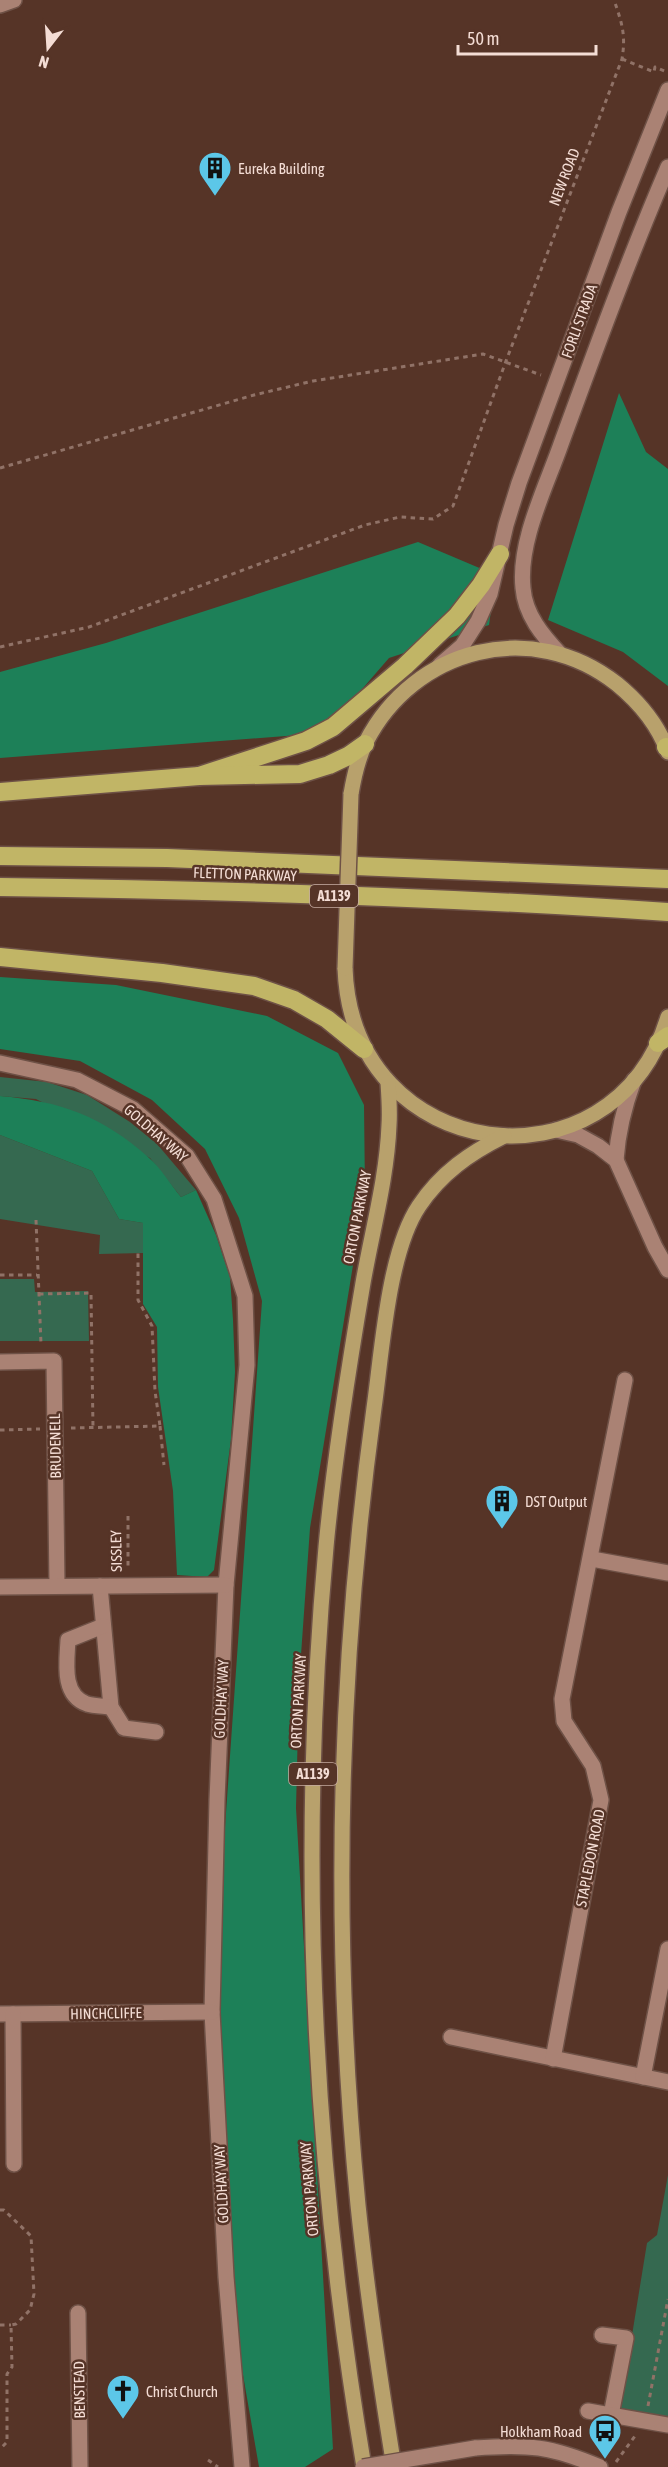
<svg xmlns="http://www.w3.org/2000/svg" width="668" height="2467" viewBox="0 0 668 2467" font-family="'Asap Condensed',sans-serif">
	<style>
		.green { fill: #356950 }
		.forest { fill: #1d8058 }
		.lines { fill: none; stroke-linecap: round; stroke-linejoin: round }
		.minor-casing { stroke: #6e5146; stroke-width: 18 }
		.major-casing { stroke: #6e5146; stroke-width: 18 }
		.highway-casing { stroke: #6e5146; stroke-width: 21 }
		.path { stroke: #907267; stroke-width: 3; stroke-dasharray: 4.5 4.5; stroke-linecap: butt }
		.minor { stroke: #aa8274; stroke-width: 15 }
		.major { stroke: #b8a16c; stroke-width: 15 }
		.highway { stroke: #c1b566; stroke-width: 18 }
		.minor-bridge-casing { stroke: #6e5146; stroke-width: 18; stroke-linecap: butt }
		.major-bridge-casing { stroke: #6e5146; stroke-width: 18; stroke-linecap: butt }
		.minor-bridge { stroke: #aa8274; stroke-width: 15 }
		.major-bridge { stroke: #b8a16c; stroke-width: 15 }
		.labels { text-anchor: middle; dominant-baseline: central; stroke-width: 5; stroke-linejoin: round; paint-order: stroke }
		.shield { fill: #563427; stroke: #c5aaa1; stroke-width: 1.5 }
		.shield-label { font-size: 14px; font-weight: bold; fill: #f4ddd5 }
		.poi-label { font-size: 15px; fill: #f4ddd5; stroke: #563427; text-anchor: start }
		.street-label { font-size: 15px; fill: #f4ddd5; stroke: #563427 }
	</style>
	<rect width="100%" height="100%" fill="#563427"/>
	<g class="green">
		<path d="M0,1077L47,1082L87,1095L130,1122L157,1144L196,1190L181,1197L150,1158L36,1099L0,1096Z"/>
		<path d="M0,1135L92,1171L119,1219L143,1223V1253L99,1254L100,1235L0,1219Z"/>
		<path d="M0,1279H34L35,1292L88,1291L89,1341H0Z"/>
		<path d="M668,2175V2419L620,2409L647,2243L657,2235Z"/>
	</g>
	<g class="forest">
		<path d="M619,393L646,452L668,469V686L623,652L548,620Z"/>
		<path d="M418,542L496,575L489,625L389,658L324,733L0,758V672L106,643Z"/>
		<path d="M0,977L116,985L267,1016L338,1053L364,1105L365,1192L310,1528L299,1683L296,1808L333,2449L305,2467H259L226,2277L212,2012L262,1301L239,1218L205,1149L152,1100L80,1061L0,1049Z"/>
		<path d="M0,1096C60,1101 102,1116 148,1157C161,1168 170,1184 181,1197L196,1190L216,1235L230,1277L233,1320L235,1372L231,1439L214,1570L207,1577L177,1575L173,1491L158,1387L157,1327L143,1304V1223L119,1219L92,1171L0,1135Z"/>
	</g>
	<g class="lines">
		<g class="minor-casing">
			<g id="minor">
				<path d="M0,5L14,0"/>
				<path d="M560,654C543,636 525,615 523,588C518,542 546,487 561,444C595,351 629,258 668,167"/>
				<path d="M440,665L462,646L478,621L490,594L506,525L519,483L619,212L668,90"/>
				<path d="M0,1063L77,1080L133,1109L187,1156L214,1199L245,1296L247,1365L226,1585L217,1800L212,2012L226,2277L242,2467"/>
				<path d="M556,1130L578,1135L598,1146L616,1160L655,1247L668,1270"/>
				<path d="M616,1160C618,1131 624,1107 634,1080"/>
				<path d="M0,1362L54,1361L57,1585"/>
				<path d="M592,1559L668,1573"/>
				<path d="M100,1586L111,1707L124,1728L156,1732"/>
				<path d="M0,1587L226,1585"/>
				<path d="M103,1626L68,1640C67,1661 61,1695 87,1704C94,1706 103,1706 111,1707"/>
				<path d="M0,2014L212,2012"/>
				<path d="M13,2014L14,2164"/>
				<path d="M451,2037L668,2082"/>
				<path d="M553,2059L601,1800L593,1766L564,1721L562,1699L625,1380"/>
				<path d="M643,2077L668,1949"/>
				<path d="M78,2313L80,2467"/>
				<path d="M602,2335L626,2338L611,2415"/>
				<path d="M588,2411L668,2425"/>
				<path d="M475,2448C528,2444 551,2446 600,2467"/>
			</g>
		</g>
		<g class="major-casing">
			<g id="major">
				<path d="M351,794C354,776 358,758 366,742C414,648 532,617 617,684C639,702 658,725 668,752"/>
				<path d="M345,968C352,1165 613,1198 668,1017"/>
				<path d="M364,2467C313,2163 298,1854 326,1547C334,1459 348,1371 363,1283C372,1231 387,1178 389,1125C390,1111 389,1097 388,1083"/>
				<path d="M394,2467C380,2380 367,2293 358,2205C332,1941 338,1671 374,1408C382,1352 388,1252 419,1206C441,1173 470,1153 504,1136"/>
			</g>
		</g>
		<g class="highway-casing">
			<g id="highway">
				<path d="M666,747L668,748"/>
				<path d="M199,776L306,741L333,727L405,666L457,616L481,585L500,554"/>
				<path d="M0,792L199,776L300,774L329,765L348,756L365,744"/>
				<path d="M0,856L167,858L668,879"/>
				<path d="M0,887C223,890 446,897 668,912"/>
				<path d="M0,957L162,973L254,986L294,1000L327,1019L364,1049"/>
				<path d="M658,1043L668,1036"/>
			</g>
		</g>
		<g class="path">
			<path d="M622,59L654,72L655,67L667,72"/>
			<path d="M0,468L254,395L313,381L483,354L541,375"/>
			<path d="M0,647L89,627L365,525L400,517L433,519L453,506L506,361L622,59C626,35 622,23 614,0"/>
			<path d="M36,1220L41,1344"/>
			<path d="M0,1275H37"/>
			<path d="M39,1294L91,1293L93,1428"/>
			<path d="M160,1426L164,1465"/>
			<path d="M71,1428L160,1426L155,1391L152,1326L138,1300V1250"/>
			<path d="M0,1430L40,1429"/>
			<path d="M128,1516V1569"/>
			<path d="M0,2210H4L31,2236L34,2294L30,2310L16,2324L11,2325L12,2367L7,2374V2442L0,2449"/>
			<path d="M0,2325H11"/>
			<path d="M648,2406L668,2299"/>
			<path d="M208,2460L218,2467"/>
			<path d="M616,2462L635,2436"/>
		</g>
		<use href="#minor" class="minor"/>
		<use href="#major" class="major"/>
		<use href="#highway" class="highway"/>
		<g class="minor-bridge-casing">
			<path id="minor-bridge" d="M363,2467L475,2448"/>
		</g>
		<g class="major-bridge-casing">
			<path id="major-bridge" d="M345,968L351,794"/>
		</g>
		<use href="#minor-bridge" class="minor-bridge"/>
		<use href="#major-bridge" class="major-bridge"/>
	</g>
	<defs>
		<g id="building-pin" transform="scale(1.725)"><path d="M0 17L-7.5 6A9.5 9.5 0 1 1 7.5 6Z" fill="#5cc7e8" stroke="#563427"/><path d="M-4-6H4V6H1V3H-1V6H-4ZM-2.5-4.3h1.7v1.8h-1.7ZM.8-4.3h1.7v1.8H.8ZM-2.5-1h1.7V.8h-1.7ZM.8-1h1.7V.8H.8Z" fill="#111"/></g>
		<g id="church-pin" transform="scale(1.725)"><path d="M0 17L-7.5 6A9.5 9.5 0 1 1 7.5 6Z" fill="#5cc7e8" stroke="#563427"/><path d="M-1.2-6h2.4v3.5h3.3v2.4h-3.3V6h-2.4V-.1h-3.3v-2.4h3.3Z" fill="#111"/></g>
		<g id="bus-pin" transform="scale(1.725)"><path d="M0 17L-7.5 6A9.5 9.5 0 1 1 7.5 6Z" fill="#5cc7e8" stroke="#563427"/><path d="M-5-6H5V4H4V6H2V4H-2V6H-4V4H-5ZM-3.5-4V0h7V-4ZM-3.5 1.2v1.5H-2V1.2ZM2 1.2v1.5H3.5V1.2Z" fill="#111"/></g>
	</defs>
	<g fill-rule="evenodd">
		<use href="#building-pin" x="215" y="168"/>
		<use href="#building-pin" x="502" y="1501"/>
		<use href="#church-pin" x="123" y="2391"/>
		<use href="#bus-pin" x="605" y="2431"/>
	</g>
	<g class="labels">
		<g class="shield">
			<rect x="310" y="885" width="48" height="22" rx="4.5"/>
			<rect x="289" y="1763" width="48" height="22" rx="4.5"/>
		</g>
		<g class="shield-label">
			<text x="334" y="896">A1139</text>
			<text x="313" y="1774">A1139</text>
		</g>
		<g class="poi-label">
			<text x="238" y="168">Eureka Building</text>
			<text x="525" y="1501">DST Output</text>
			<text x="146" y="2391">Christ Church</text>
			<text x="582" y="2431" text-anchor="end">Holkham Road</text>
		</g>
		<g class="street-label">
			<text transform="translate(564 177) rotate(-69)">NEW ROAD</text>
			<text transform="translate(579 321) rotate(-70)">FORLI STRADA</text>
			<text transform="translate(245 874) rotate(2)">FLETTON PARKWAY</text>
			<text transform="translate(156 1133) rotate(41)">GOLDHAY WAY</text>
			<text transform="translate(357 1217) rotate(-79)">ORTON PARKWAY</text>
			<text transform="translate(55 1446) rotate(-91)">BRUDENELL</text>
			<text transform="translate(116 1551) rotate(-91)">SISSLEY</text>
			<text transform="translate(221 1699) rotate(-87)">GOLDHAY WAY</text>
			<text transform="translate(298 1701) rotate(-87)">ORTON PARKWAY</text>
			<text transform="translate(590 1858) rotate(-79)">STAPLEDON ROAD</text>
			<text transform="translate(106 2013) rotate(-1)">HINCHCLIFFE</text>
			<text transform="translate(221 2184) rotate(-93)">GOLDHAY WAY</text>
			<text transform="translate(309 2189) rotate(-95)">ORTON PARKWAY</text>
			<text transform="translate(79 2390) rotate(-91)">BENSTEAD</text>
		</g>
	</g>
	<g transform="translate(48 48) rotate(197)" stroke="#563427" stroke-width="4.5" paint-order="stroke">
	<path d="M0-4.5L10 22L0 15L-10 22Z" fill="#f4ddd5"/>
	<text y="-9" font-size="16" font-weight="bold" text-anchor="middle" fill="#f4ddd5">N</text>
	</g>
	<path d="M458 45v9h138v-9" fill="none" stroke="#f4ddd5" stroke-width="3"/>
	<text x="467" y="45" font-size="18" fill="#f4ddd5" stroke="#563427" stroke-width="4.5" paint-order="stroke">50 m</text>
</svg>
